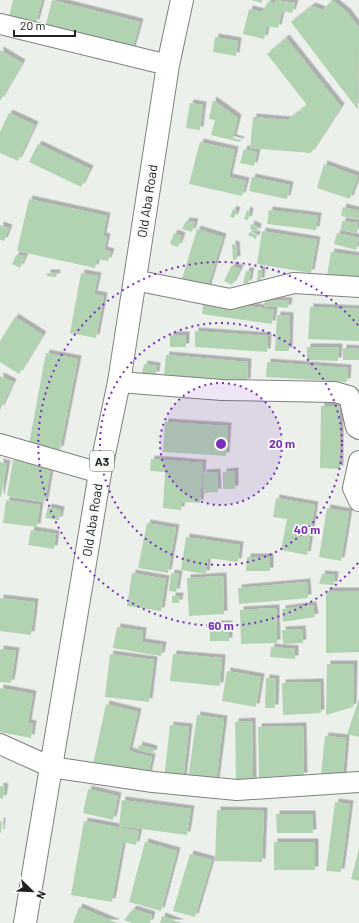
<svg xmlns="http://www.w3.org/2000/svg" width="359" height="923" viewBox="0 0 359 923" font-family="Barlow,sans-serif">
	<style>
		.building { fill: #b2d3b1; filter: url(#shadow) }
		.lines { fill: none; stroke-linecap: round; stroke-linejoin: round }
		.minor-casing { stroke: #7d817d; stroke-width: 22 }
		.primary-casing { stroke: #7d817d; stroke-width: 24 }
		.minor { stroke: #fff; stroke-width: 20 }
		.primary { stroke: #fff; stroke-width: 22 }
		.ring { fill: none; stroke: #7b2cbf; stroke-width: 2; stroke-dasharray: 2 4 }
		.labels { text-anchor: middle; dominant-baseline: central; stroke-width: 3.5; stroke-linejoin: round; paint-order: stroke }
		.shield { fill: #f9fdf9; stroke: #616461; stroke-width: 1 }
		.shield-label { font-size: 12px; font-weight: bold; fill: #202220 }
		.street-label { font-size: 13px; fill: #202220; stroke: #f9fdf9 }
		.centre { fill: #7b2cbf; stroke: #f9fdf9; stroke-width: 2 }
		.ring-label { font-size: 12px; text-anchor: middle; font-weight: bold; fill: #7b2cbf; stroke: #f9fdf9; stroke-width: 3.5; stroke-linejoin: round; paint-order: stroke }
	</style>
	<defs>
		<filter id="shadow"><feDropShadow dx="3.5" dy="-3.5" stdDeviation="0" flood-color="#0004"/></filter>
	</defs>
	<rect width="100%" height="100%" fill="#ebf0eb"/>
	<g class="building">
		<path d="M13,0H42L36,23L9,17Z"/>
		<path d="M52,0L140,22L132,50L45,28Z"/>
		<path d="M251,0H262V3Z"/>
		<path d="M275,0L295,3L292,13L282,11L278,28L267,26L264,39L243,34L249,9L262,12L268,2L275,3Z"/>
		<path d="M332,0L347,12L359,28L358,110L291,22L312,6L323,10Z"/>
		<path d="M215,37L238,41L236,56L213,52Z"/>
		<path d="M286,38L341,107L311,153L250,148L253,117L288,120L307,105L267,54Z"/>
		<path d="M0,50L22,63L0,101Z"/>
		<path d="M213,100L238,118L233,138L241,140L240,142L211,135L215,120L209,119Z"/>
		<path d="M190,103L203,105L200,130L186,128Z"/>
		<path d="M9,113L35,125L18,161L0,153V132Z"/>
		<path d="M200,142L235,150L229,177L246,181L242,196L189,184Z"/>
		<path d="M38,144L90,169L81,187L29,162Z"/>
		<path d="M244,149L257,152L254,166L240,163Z"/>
		<path d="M324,164L358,176L350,199L317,188Z"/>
		<path d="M252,177L290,185L287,199L249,191Z"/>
		<path d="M29,199L107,216L103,236L107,237L104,250L111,252L108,261L97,259L95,268L17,251Z"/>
		<path d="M343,207L359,211V219L341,216Z"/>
		<path d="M233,209L237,211L234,218L230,217Z"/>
		<path d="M247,210L250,212L248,220L244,219Z"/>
		<path d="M269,210L318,216L316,230L267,224Z"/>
		<path d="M186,221L195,222L192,232L182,229Z"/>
		<path d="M342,221L358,223L357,233L341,230Z"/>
		<path d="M251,224L258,227L257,232L250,229Z"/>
		<path d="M0,225L9,228L4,241L0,240Z"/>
		<path d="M197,229L223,237L207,290L181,282Z"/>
		<path d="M262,231L317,240L311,273L257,264Z"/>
		<path d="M250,232L257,235L256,239L248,235Z"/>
		<path d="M174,233L182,236L178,247L170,244Z"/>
		<path d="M337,233L359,238L356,250L334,244Z"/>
		<path d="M232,244L236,245L237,259L233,260Z"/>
		<path d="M331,252L359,256V279L327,275Z"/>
		<path d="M16,255L25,256L20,268L12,264Z"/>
		<path d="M232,265L240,269L232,285L224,281Z"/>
		<path d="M258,270H262L261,281H257Z"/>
		<path d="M246,271H251L248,284L243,283Z"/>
		<path d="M47,273H57L56,277L47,276Z"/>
		<path d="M81,273L98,276L94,294L104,296L96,338L70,333Z"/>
		<path d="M204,299L274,310L272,324L202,314Z"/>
		<path d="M265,300L289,301L288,308L264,306Z"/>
		<path d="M310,307L359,309V341L308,339Z"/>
		<path d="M277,315L290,316L289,351H275Z"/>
		<path d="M15,317L43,335L19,374L0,362V341Z"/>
		<path d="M195,331L268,336L267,352L195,347Z"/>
		<rect x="170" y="335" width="16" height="12"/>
		<path d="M307,347H339L338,361L307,360Z"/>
		<path d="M343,348L359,349V360H343Z"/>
		<path d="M46,353L78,359L60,450L29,444Z"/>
		<path d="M166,355L248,362L247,382L164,375Z"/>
		<path d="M267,362L348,368L347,382L266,377Z"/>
		<path d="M144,364L157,366L156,375L142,373Z"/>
		<path d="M0,376L13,382L0,410Z"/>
		<path d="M321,406H340V469L320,468Z"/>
		<path d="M165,422L228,426L226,456L163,452Z"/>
		<path d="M151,459L203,463L200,503L182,502L181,510L163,508L165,472L150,471Z"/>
		<path d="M13,460L51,467L45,502L7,496Z"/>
		<path d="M0,462L7,464L1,497H0Z"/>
		<path d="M235,471V489H223V472Z"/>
		<path d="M217,472L218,492L204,493L203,473Z"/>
		<path d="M276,498L315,505L307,555L281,550L287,519L273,517Z"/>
		<path d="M6,500L40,505L37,527L3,523Z"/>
		<path d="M48,507L61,510L59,520L45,518Z"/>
		<path d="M327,508L349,512L341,561L319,557Z"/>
		<path d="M147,523L176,528L168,573L138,568Z"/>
		<path d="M31,530L56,534L54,549L28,545Z"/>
		<path d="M186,537L240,545L238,562L208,558L206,574L181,570Z"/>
		<path d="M247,557H270V571H246Z"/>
		<path d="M132,573L166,579L161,611L127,606Z"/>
		<path d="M171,573L179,574L176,592L169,591Z"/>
		<path d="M322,574L335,575L334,585L319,584Z"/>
		<path d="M223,576L224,614L189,616L187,578Z"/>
		<path d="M307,582L308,598L239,604L238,588Z"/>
		<path d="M326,591H359V652L326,653Z"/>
		<path d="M172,596H180L179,603H172Z"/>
		<path d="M0,598L35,602L31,635L0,631Z"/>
		<path d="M313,605L315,617L283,622L282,609Z"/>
		<path d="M276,608L277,643L241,644L240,610Z"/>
		<rect x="210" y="624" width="19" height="17"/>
		<path d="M117,627L143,631L142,642L163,645L161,656L113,648Z"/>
		<path d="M302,629L303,643L283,644L282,630Z"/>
		<path d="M271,647L295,649V659L270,657Z"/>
		<path d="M0,649L16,651L11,683L0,682Z"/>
		<path d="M110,654L154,660L149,702L105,697Z"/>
		<path d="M173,654L222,658L220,686L170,681Z"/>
		<path d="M327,664H354L353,707L326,715Z"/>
		<path d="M227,671L261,677L256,707L222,701Z"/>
		<path d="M266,678L276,679L275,708H265Z"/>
		<path d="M320,682L321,713L283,715L282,683Z"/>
		<path d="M0,688L33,694L28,723L33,724L31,738L0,732Z"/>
		<path d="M359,699V737L347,734Z"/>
		<path d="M106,704L138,712L129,751L152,757L148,776L93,764Z"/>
		<path d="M197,715L224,719L216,782L188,779Z"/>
		<path d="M252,721L253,781H236L235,722Z"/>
		<path d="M170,725L189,727L183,781L164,779Z"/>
		<path d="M303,726L304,776L259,777L258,727Z"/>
		<path d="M325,736L346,738L343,776L321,774Z"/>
		<path d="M139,745L154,749L153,754L138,750Z"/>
		<path d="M0,786L5,787L3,799L0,798Z"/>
		<path d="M88,789L118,796L113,820L83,813Z"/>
		<path d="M122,800L191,809L187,835L119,826Z"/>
		<path d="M335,802L350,804L341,872L326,871Z"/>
		<path d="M217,810L264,811L262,862L215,861Z"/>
		<path d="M276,814H312L313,833H277Z"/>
		<path d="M0,821L2,822L1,833H0Z"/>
		<path d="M84,821L139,831L136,845L123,842L112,902L71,895Z"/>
		<path d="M145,842L177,851L161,911L129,902Z"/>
		<rect x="274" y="842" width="41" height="28"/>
		<path d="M359,849V881L351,879Z"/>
		<path d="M190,854L212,860L195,917L173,911Z"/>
		<path d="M79,907L117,923H73Z"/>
		<path d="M133,909L152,915L150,923H132L124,920Z"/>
		<path d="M162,916L181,923H160Z"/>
	</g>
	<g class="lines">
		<g class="minor-casing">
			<g id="minor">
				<path d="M0,24L168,65"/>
				<path d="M134,280L230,299L294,283L359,287"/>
				<path d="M119,382L222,390L335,392L349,396L356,427L359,429"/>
				<path d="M0,444L100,473"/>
				<path d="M359,461L353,488L359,501"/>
				<path d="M0,744L51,767L153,782L237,790L359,782"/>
			</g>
		</g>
		<g class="primary-casing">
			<path id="primary" d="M25,923L100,473L119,382L168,65L182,0"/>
		</g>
		<use href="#minor" class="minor"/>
		<use href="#primary" class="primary"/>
	</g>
	<circle cx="221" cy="444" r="61" fill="#7b2cbf" fill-opacity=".12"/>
	<g class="ring">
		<circle cx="221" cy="444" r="61"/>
		<circle cx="221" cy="444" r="121"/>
		<path d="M358 563A182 182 0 1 1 358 325"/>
	</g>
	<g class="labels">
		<rect class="shield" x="90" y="451" width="24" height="20" rx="3"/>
		<g class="shield-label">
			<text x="102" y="461">A3</text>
		</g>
		<g class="street-label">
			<text transform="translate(147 201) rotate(-81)">Old Aba Road</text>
			<text transform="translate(92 520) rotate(-81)">Old Aba Road</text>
		</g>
	</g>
	<circle cx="221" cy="444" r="6" class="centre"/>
	<g class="ring-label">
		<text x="282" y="448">20 m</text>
		<text x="307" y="534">40 m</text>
		<text x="221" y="630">60 m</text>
	</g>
	<g transform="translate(32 891) rotate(113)" stroke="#f9fdf9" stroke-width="3" paint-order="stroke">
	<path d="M0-3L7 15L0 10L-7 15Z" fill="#202220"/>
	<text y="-6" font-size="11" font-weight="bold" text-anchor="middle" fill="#202220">N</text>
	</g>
	<path d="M14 30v6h61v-6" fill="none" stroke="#202220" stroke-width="2"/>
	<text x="20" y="30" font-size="12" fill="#202220" stroke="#f9fdf9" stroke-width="3" paint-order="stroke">20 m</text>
</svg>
